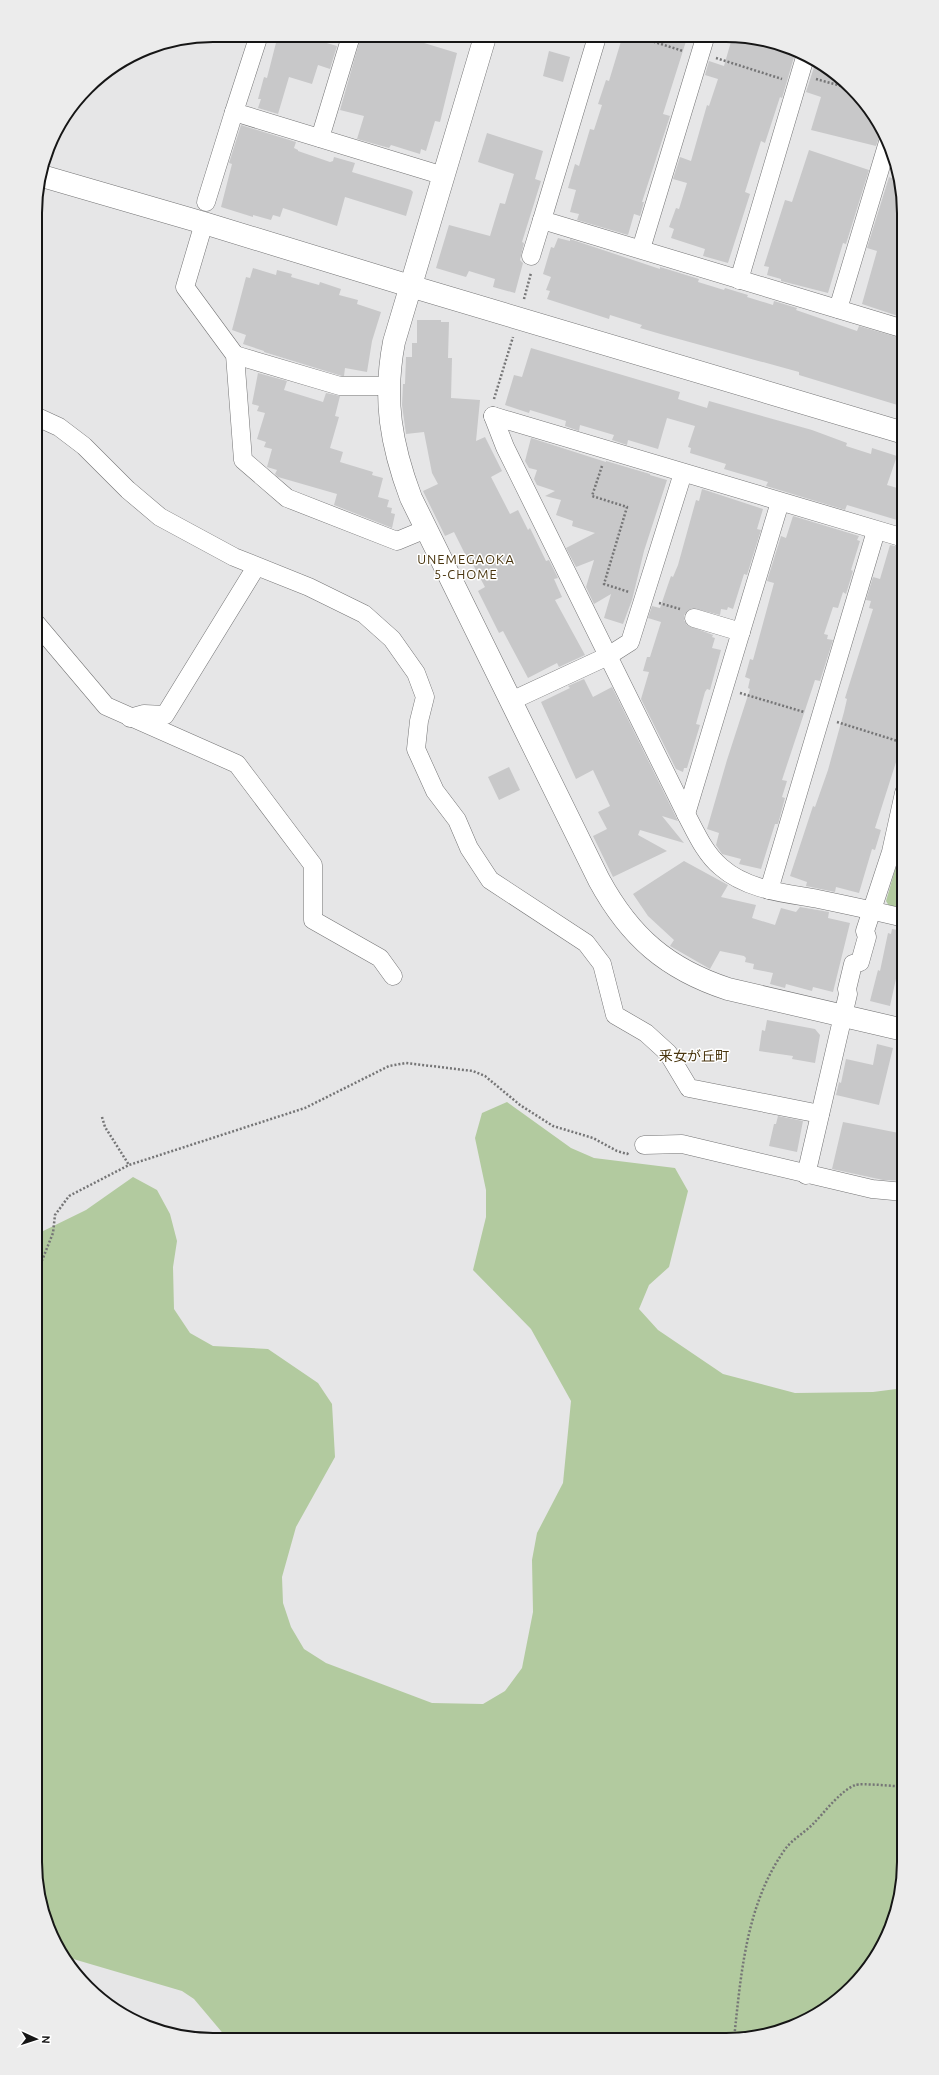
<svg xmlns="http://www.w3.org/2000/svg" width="939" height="2075" viewBox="0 0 939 2075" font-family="Ubuntu,'Noto Sans JP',sans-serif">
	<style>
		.green { fill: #b2ca9f }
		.building { fill: #c8c8c9 }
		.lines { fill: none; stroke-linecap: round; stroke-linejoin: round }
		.minor-casing { stroke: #747475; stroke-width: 19 }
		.tertiary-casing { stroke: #747475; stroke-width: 23 }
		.path { stroke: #757576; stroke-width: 2.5; stroke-dasharray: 2 2; stroke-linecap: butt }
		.minor { stroke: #fff; stroke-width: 18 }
		.tertiary { stroke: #fff; stroke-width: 22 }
		.labels { text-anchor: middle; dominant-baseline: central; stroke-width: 3; stroke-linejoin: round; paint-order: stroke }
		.neighbourhood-label { font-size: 13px; letter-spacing: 1px; fill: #49350e; stroke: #fff }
		.quarter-label { font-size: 14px; fill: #49350e; stroke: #fff }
		.rim { fill: none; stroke: #161616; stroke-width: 2 }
	</style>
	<rect width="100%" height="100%" fill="#e6e6e7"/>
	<g class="green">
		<path d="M904,839V912L891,909L886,901Z"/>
		<path d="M507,1102L571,1148L594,1158L675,1168L688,1191L669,1267L649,1285L639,1309L658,1330L723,1374L795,1393L873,1392L904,1388V1874L891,1930L867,1971L825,2010L772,2034L726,2040L226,2037L194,1999L182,1991L63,1956L41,1908L35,1862V1235L86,1210L133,1177L157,1190L170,1214L177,1241L173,1267L174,1309L190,1333L213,1346L268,1349L318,1383L332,1404L335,1457L296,1527L282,1577L283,1603L291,1627L304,1649L326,1663L432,1703L483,1704L505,1691L522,1668L533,1612L532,1560L537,1533L563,1483L571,1401L531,1329L473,1270L486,1217V1190L475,1138L482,1113Z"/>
	</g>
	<g class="building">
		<path d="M278,35L302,36L337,46L330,69L318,65L312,84L289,77L278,114L258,108L261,99H258L264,77L267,78Z"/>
		<path d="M361,36H412L411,39L457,53L440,122L435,121L426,151L421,149L420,154L391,145L389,148L357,139L364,116L340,110Z"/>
		<path d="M622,38H687L663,114L670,116L642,202H644L640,216L634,214L628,235L577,220L579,214L570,212L576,190L568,188L575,164L579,166L590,129L594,130L602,105L598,104L606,80L609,81Z"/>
		<path d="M732,38H760L792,49L790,56L794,57L782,98L780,97L765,143L761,141L745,192L750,194L728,263L703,256L705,249L671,238L674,229L669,227L676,208L679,209L687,183L673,179L680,157L691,161L707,105L709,106L718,79L705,75L709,61L724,66Z"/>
		<path d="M549,51L570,57L563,82L543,76Z"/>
		<path d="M816,61L844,79L880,124L882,129L876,146L811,130L821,97L806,92Z"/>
		<path d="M241,125L296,142L294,148L298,150V151L330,162L333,161L334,157L355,163L352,172L411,190L413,192L406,216L345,197L337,226L283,208L280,217L273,215L271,220L253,215V217L221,207L232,164L229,163Z"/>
		<path d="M487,133L543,151L535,179L541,181L522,242L524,243L520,260L523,263L515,293L493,287L495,279L469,271L466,277L436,268L449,225L490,236L500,203L505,204L514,174L478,162Z"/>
		<path d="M809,150L869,170L846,244L843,243L828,293L781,281V279L767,275L769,267L764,266L785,200L792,202Z"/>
		<path d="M889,177L900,181L904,213V318L862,304L877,251L867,248Z"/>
		<path d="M558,238L570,241V239L660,269V267L699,279L698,282L724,290L725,288L748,295L747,297L773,305L774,301L797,308L796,310L857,331L859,326L904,339V407L799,375V372L664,335L640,328L642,325L610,315L609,319L547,299L550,291L546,290L551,277L543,274L551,247L554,248Z"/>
		<path d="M253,268L276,275L277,270L292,274L291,277L319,285L320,282L341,289L339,295L358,300L357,304L381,312L372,341L367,372L345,368L344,376H342L264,352V351L243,344L246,335L232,330L246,277L250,278Z"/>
		<path d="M417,320H441V322H449L448,358H452L451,398L480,400L476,441L485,437L502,471L491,477L510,514L518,510L528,530L530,528L546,561L549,560L558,578L554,579L562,597L555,600L585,655L559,667L557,663L528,678L503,631L499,633L478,591L485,587L471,561L469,562L454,532L445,536L423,491L438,484L432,473L424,432L406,434L402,405L403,384H405L406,357H412V343H417Z"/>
		<path d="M531,348L680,392L678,399L707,408L709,401L812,430L847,443L846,446L871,454L872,448L897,456L887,485L904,490V527L896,525L897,520L847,505L845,510L766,486L768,482L724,469L726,464L690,453L691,448L688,447L695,426L667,418L658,449L628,440L627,445L612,440L614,435L580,425L579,431L565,426L566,421L530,410L529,413L505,405L514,375L522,377Z"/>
		<path d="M258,373L287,381L284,390L323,402L326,393L340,396L335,416L339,417L330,448L343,452L340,462L373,472L372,475L383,478L378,497L389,500L387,507L392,508L391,513L395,514L392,528L334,505L337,494L278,477L275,474L277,470L267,467L272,449L264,447L266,442L257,439L265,413L257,411L259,406L252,404Z"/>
		<path d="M531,438L606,462V461L650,474V475L667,480L644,551L632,600L623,624L604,618L611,594L594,604L586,587L594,560L576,567L566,548L595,533L572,526L573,521L556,515L561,500L545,496L555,491L537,485L534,479L537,470L529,468L525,461Z"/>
		<path d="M702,489L763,509L757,529L761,530L747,575L744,574L733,609L728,607L727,610L721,609L720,615L692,608L684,615V620L687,625L713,635L712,637L715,638L712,648L721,650L710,690L707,689L705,692L696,724L700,725L687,768H684L683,772L676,769L641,699L649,672L643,671L647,657H650L661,622L648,618L652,606L660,608L671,576L673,577L678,565L696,500L699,501Z"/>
		<path d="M793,516L859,536L857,540L860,541L851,570L853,571L846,594L843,592L838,608L833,607L824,634L828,635L827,639L833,640L820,681L815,680L782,780L787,781L782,797L785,798L778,824H775L761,869L739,864L741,859L722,854L716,845L719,833L707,829L727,760L750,689L748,688L750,679L745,677L750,659L753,660L774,583L767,581L781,536L786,538Z"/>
		<path d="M890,545L904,548V737L875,828L881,830L875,850L872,849L859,893L836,887L835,892L806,886L807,882L790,876L813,806L815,807L828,770L844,712L847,699L845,698L873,609L869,608L871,601L866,600L873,577L880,579Z"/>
		<path d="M584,679L593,697L612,687L678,821L662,816L684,843L640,830L638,835L667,851L613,877L593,836L607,829L598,812L610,806L593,770L576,779L541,702L570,688L568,686Z"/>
		<path d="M509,767L520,790L499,800L488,777Z"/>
		<path d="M684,861L728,885L721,897L756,905L752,918L775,925L781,908L796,912L800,907L829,912L828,918L850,923L833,992L813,987L812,991L786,984L785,988L770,984L773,973L753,969L754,964L745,962L746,958L744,956L720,951L710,969L670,946L674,940L648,916L633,894Z"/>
		<path d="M892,929L904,931V966L899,965L890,1006L870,1001L878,970L880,971L888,933L891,934Z"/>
		<path d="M767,1020L815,1029L820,1035L815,1063L792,1059L793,1056L759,1051L762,1030L765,1031Z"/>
		<path d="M877,1044L893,1048L879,1105L836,1095L839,1082L841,1083L846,1059L873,1065Z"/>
		<path d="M778,1116L803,1121L797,1152L769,1146L774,1124H776Z"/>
		<path d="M843,1122L904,1134V1144L898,1166L904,1167V1181L883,1180L832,1169Z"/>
	</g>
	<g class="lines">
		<g class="minor-casing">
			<g id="minor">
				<path d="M259,35L234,112L444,176"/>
				<path d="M597,37L542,220L904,329"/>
				<path d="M320,138L351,36"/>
				<path d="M206,202L234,112"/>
				<path d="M204,223L185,287L235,355L243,460L287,498L397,541L426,529"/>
				<path d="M641,249L705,38"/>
				<path d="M531,256L542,220"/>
				<path d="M739,280L806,54"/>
				<path d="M838,309L888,142"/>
				<path d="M235,355L340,386H389"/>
				<path d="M35,416L59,427L84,446L128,490L160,517L234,557L309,587L364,614L392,639L416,673L425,697L419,721L416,749L435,791L457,820L469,848L490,880L586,943L602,964L615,1015L646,1033L668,1053L689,1088L820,1114"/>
				<path d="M493,416L505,447L686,814C696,833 705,854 721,867C747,890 785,893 818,899C847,905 875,911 904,918"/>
				<path d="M493,416L904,538"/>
				<path d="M694,618L741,632"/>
				<path d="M35,622L106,706L237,764L313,865V920L380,958L393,976"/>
				<path d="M511,701L608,656L630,642L683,473"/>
				<path d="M130,718L144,714L165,715L256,567"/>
				<path d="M686,814L780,502"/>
				<path d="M769,890L876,531"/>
				<path d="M644,1145L682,1144L872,1189L904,1192"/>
				<path d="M806,1175L848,994L847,989L853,964L860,962L867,937L865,931L891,852L904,793"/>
			</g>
		</g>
		<g class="tertiary-casing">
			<g id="tertiary">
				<path d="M485,37L394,342C383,399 391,445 411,498L599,880C630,937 667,969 728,989L904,1030"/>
				<path d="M42,176L204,223L410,286L904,433"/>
			</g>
		</g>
		<g class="path">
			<path d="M642,38L683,51"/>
			<path d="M716,58L782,79"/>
			<path d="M816,79L852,89"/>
			<path d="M524,299L531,273"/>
			<path d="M494,399L513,337"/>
			<path d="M602,466L592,496L627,507L604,584L629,592"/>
			<path d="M659,603L680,609"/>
			<path d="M740,693L804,712"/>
			<path d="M837,722L904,743"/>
			<path d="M102,1117L105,1127L129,1165"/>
			<path d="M35,1271L41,1263L53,1233L55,1215L69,1196L129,1165L305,1108L389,1066L406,1063L473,1071L485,1076L520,1105L553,1126L593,1138L617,1151L627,1154L630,1152"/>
			<path d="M734,2039C741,1974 746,1903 786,1848C793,1839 805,1832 813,1824C825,1812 839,1792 855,1785C861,1783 896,1786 904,1787"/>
		</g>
		<use href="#minor" class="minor"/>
		<use href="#tertiary" class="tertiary"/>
	</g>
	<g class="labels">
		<g class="neighbourhood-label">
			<text x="466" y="559">UNEMEGAOKA<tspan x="466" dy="15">5-CHOME</tspan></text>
		</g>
		<g class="quarter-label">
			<text x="694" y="1056">釆女が丘町</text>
		</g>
	</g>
	<path d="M0 0H939V2075H0ZM213 42H726A171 171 0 0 1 897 213V1862A171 171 0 0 1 726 2033H213A171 171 0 0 1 42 1862V213A171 171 0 0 1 213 42Z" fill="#ececec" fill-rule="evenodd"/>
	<path class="rim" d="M213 42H726A171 171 0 0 1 897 213V1862A171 171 0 0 1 726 2033H213A171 171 0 0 1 42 1862V213A171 171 0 0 1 213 42Z"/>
	<g transform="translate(36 2039) rotate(93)" stroke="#ffffff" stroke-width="3" paint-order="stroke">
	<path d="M0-3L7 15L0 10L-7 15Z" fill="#161616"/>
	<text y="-6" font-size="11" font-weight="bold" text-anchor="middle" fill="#161616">N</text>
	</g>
</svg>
